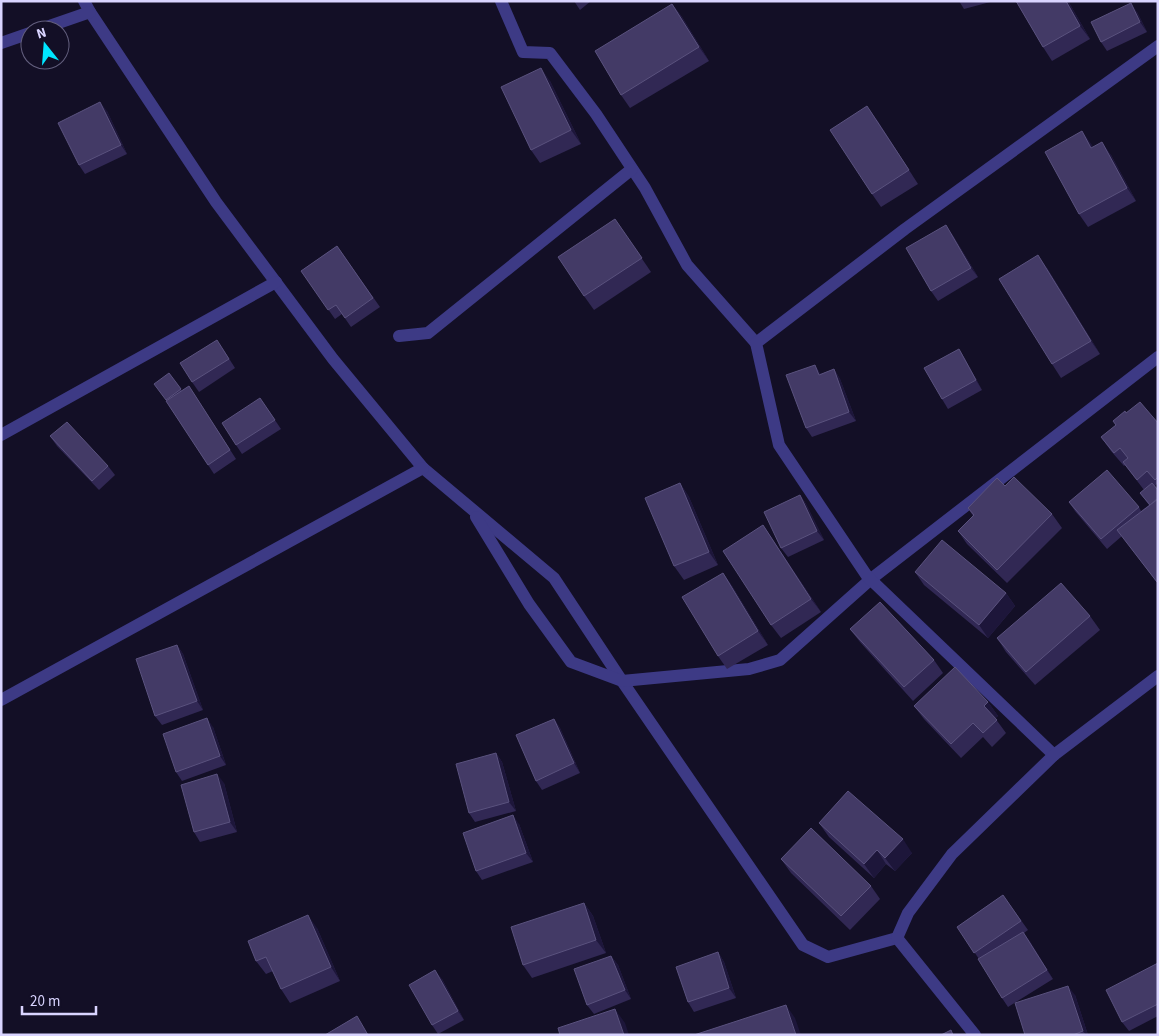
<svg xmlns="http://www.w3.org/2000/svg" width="1159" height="1036" viewBox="0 0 1159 1036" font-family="'Source Sans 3',sans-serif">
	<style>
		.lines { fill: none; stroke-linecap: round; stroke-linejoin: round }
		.minor { stroke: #3d3a85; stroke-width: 12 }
		.wall { fill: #312854 }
		.shaded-wall { fill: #1d163a }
		.building { fill: #433a66; stroke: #5a527e }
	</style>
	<rect width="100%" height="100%" fill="#130f26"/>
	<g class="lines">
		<g class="minor">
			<path d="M84,1L90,12L216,202L333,359L423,468L554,578L622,681L803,945L828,957L897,938"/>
			<path d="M501,1L523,52L550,53L596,114L645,188L687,265L756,343"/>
			<path d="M38,30L90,12"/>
			<path d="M1,43L30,33"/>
			<path d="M399,336L428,333L632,169"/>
			<path d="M1,435L276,282"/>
			<path d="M476,517L529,604L571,662L622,681L749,669L780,660L871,579L1158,357"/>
			<path d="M1,700L423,468"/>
			<path d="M1054,755L867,576L779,445L756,343L905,229L1158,46"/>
			<path d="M975,1035L897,938L908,913L952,854L1054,755L1158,676"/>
		</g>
	</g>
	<g class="wall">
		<path d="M574,1H591L580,10Z"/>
		<path d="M959,1H994L964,9Z"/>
		<path d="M1016,1H1068L1090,39L1052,61L1043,47Z"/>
		<path d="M672,4L682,17L709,61L630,108L621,95Z"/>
		<path d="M1137,12L1147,32L1107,51L1101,42Z"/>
		<path d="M550,81L581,144L540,163L531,150Z"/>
		<path d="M107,111L127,154L85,174L79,165Z"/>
		<path d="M877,120L918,184L881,207L872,194Z"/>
		<path d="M1093,147L1111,155L1136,201L1088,227L1079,214Z"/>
		<path d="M615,219L651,272L594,310L584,296Z"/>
		<path d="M952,234L978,277L938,301L931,291Z"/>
		<path d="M337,246L380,307L351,327L342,314L335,319L301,271Z"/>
		<path d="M1047,268L1100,354L1061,378L1052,364Z"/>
		<path d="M223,349L235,368L199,392L192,382Z"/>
		<path d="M959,349L965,359L982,390L948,409L942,399Z"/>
		<path d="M834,369L840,379L856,421L812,437L806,428L821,374Z"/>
		<path d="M169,373L182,391L189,386L236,459L214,474L166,401Z"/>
		<path d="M260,398L281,429L242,454L236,445Z"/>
		<path d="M1126,413L1158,423V486L1157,484L1155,486L1158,490V584L1122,536L1107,549L1075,511L1069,502L1139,507L1141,511L1149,505L1140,493L1144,490L1125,465L1124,466L1111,451L1101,437L1116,425L1113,421Z"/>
		<path d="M50,436L108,466L115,475L99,490L57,446Z"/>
		<path d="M680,483L689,497L718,565L684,580L674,566Z"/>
		<path d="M800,495L806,504L824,540L788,557L781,548Z"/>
		<path d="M968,508L1052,514L1062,528L1007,583L967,544L958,531L973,516Z"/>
		<path d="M763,525L821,612L781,638L771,625Z"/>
		<path d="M915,572L1006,593L1015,606L988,638L924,585Z"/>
		<path d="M723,573L732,586L768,645L727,669L718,656Z"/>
		<path d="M1090,616L1100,630L1035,685L1006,652L997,638Z"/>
		<path d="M850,629L934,660L943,673L913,701L860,642Z"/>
		<path d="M177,645L183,654L203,710L162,725L155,716Z"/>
		<path d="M988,702L998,716L995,718L1006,733L992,747L983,737L961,758L924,719L914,706Z"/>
		<path d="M554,719L560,728L580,773L542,790L536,781Z"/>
		<path d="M213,727L226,765L182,781L176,772Z"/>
		<path d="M496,753L502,762L516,811L475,822L469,813Z"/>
		<path d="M224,783L237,832L200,842L194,832Z"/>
		<path d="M819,823L912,853L895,871L886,864L874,878L829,837Z"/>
		<path d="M519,824L533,862L482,880L476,871Z"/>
		<path d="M781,859L871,886L880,899L850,930L791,873Z"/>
		<path d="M1003,895L1028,930L1024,933L1053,979L1008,1007L1002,998L979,959L957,927Z"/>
		<path d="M584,903L593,916L606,953L532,978L523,965Z"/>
		<path d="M317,928L340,981L290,1003L281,989L273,971L266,974L256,961Z"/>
		<path d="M718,952L724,962L736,998L694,1012L688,1002Z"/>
		<path d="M611,956L618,965L631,999L594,1014L587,1005Z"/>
		<path d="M1158,963V1016L1129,1031L1122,1022Z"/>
		<path d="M442,979L464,1020L438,1034L432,1025Z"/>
		<path d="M1075,995L1088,1035H1025Z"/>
	</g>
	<g class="shaded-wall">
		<path d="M1066,1H1068L1090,39L1080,26Z"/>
		<path d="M1131,3L1137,12L1147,32L1140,22Z"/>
		<path d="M672,4L682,17L709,61L699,47Z"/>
		<path d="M541,68L550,81L581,144L571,130Z"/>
		<path d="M100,102L107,111L127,154L121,145Z"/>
		<path d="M867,106L877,120L918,184L909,170Z"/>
		<path d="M1082,131L1092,145L1100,161L1091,148Z"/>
		<path d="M1102,142L1111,155L1136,201L1127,188Z"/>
		<path d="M946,225L952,234L978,277L971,268Z"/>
		<path d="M1038,255L1047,268L1100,354L1091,341Z"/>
		<path d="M959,349L965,359L982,390L976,380Z"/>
		<path d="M815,365L821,374L819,375Z"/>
		<path d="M834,369L840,379L856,421L849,412Z"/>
		<path d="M680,483L689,497L718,565L709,552Z"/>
		<path d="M800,495L806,504L824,540L817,531Z"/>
		<path d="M763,525L772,539L821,612L811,599Z"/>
		<path d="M723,573L732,586L768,645L758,631Z"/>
		<path d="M1006,593L1015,606L988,638L979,625Z"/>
		<path d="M177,645L183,654L203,710L197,701Z"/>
		<path d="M988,702L998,716L994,720L984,706Z"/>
		<path d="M207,718L213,727L226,765L220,756Z"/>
		<path d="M554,719L560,728L580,773L574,763Z"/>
		<path d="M496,753L502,762L516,811L509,802Z"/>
		<path d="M217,774L224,783L237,832L230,822Z"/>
		<path d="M513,815L519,824L533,862L526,853Z"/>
		<path d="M903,839L912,853L895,871L885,858Z"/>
		<path d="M877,850L886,864L874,878L864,864Z"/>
		<path d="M584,903L593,916L606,953L596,940Z"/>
		<path d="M308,915L317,928L340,981L331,967Z"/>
		<path d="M1023,932L1030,941L1053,979L1047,970Z"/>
		<path d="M718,952L724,962L736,998L729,988Z"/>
		<path d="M611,956L618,965L631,999L625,990Z"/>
		<path d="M435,970L442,979L464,1020L458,1011Z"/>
		<path d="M1068,986L1075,995L1088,1035H1086L1083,1031Z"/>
		<path d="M786,1005L795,1018L801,1035H796Z"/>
		<path d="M615,1009L625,1023L629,1035H624Z"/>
	</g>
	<g class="building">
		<path d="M1016,1H1066L1080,26L1043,47Z"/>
		<path d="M1131,3L1140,22L1101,42L1091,22Z"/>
		<path d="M672,4L699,47L621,95L595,51Z"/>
		<path d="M541,68L571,130L531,150L501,87Z"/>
		<path d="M100,102L121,145L79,165L58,123Z"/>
		<path d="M867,106L909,170L872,194L830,130Z"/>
		<path d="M1082,131L1091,148L1102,142L1127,188L1079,214L1045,152Z"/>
		<path d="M615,219L642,258L584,296L558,257Z"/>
		<path d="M946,225L971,268L931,291L906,248Z"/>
		<path d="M337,246L373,298L345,318L336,305L328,310L301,271Z"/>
		<path d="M1038,255L1091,341L1052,364L999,279Z"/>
		<path d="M217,340L229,359L192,382L180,363Z"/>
		<path d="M959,349L976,380L942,399L924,368Z"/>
		<path d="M815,365L819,375L834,369L849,412L806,428L786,375Z"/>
		<path d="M169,373L181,389L166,400L154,384Z"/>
		<path d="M189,386L230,450L208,465L166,401Z"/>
		<path d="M260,398L275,420L236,445L222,423Z"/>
		<path d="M1140,402L1158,423V477L1155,480L1147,471L1137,480L1123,462L1128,458L1120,448L1114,453L1101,437L1116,425L1113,421L1125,411L1126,413Z"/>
		<path d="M67,422L108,466L92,481L50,436Z"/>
		<path d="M1107,470L1139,507L1101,539L1069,502Z"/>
		<path d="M1014,477L1052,514L997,570L958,531L974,515L968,508L997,478L1005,486Z"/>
		<path d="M680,483L709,552L674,566L645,498Z"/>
		<path d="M1152,483L1158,490V498L1150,505L1140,493Z"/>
		<path d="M800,495L817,531L781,548L764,512Z"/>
		<path d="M1158,499V582H1157L1117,530Z"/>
		<path d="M763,525L811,599L771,625L723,551Z"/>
		<path d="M942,540L1006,593L979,625L915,572Z"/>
		<path d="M723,573L758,631L718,656L682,597Z"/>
		<path d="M1061,583L1090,616L1026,672L997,638Z"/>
		<path d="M880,602L934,660L904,687L850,629Z"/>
		<path d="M177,645L197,701L155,716L136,659Z"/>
		<path d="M955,667L988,702L984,706L997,720L983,733L973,723L951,744L914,706Z"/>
		<path d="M207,718L220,756L176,772L163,734Z"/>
		<path d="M554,719L574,763L536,781L516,735Z"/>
		<path d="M496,753L509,802L469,813L456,764Z"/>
		<path d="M217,774L230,822L194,832L181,785Z"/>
		<path d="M848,791L903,839L885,858L877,850L864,864L819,823Z"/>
		<path d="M513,815L526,853L476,871L463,833Z"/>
		<path d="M811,828L871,886L841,916L781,859Z"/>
		<path d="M1003,895L1021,921L974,953L957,927Z"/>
		<path d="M584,903L596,940L523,965L511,927Z"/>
		<path d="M308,915L331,967L281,989L266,957L256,961L248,941Z"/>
		<path d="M1023,932L1047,970L1002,998L978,959Z"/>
		<path d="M718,952L729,988L688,1002L676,967Z"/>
		<path d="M611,956L625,990L587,1005L574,969Z"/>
		<path d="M1158,963V1004L1122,1022L1106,990Z"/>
		<path d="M435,970L458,1011L432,1025L409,985Z"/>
		<path d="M1068,986L1083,1031L1073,1035H1025L1015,1003Z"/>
		<path d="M786,1005L796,1035H694Z"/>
		<path d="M615,1009L624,1035H560L558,1028Z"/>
		<path d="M357,1016L368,1035H325Z"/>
		<path d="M951,1030L953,1035H941Z"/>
	</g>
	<rect width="1159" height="1036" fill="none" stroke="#d9d4ff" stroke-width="5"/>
	<g transform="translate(45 45) rotate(343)"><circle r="24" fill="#130f26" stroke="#625e7d"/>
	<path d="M0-4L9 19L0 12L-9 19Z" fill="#00e5ff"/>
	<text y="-8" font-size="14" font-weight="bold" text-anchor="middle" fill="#d9d4ff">N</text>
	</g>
	<path d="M22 1006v8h74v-8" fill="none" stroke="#d9d4ff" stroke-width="2.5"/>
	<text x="30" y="1006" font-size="15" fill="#d9d4ff" stroke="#130f26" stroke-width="4" paint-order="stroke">20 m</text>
</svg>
